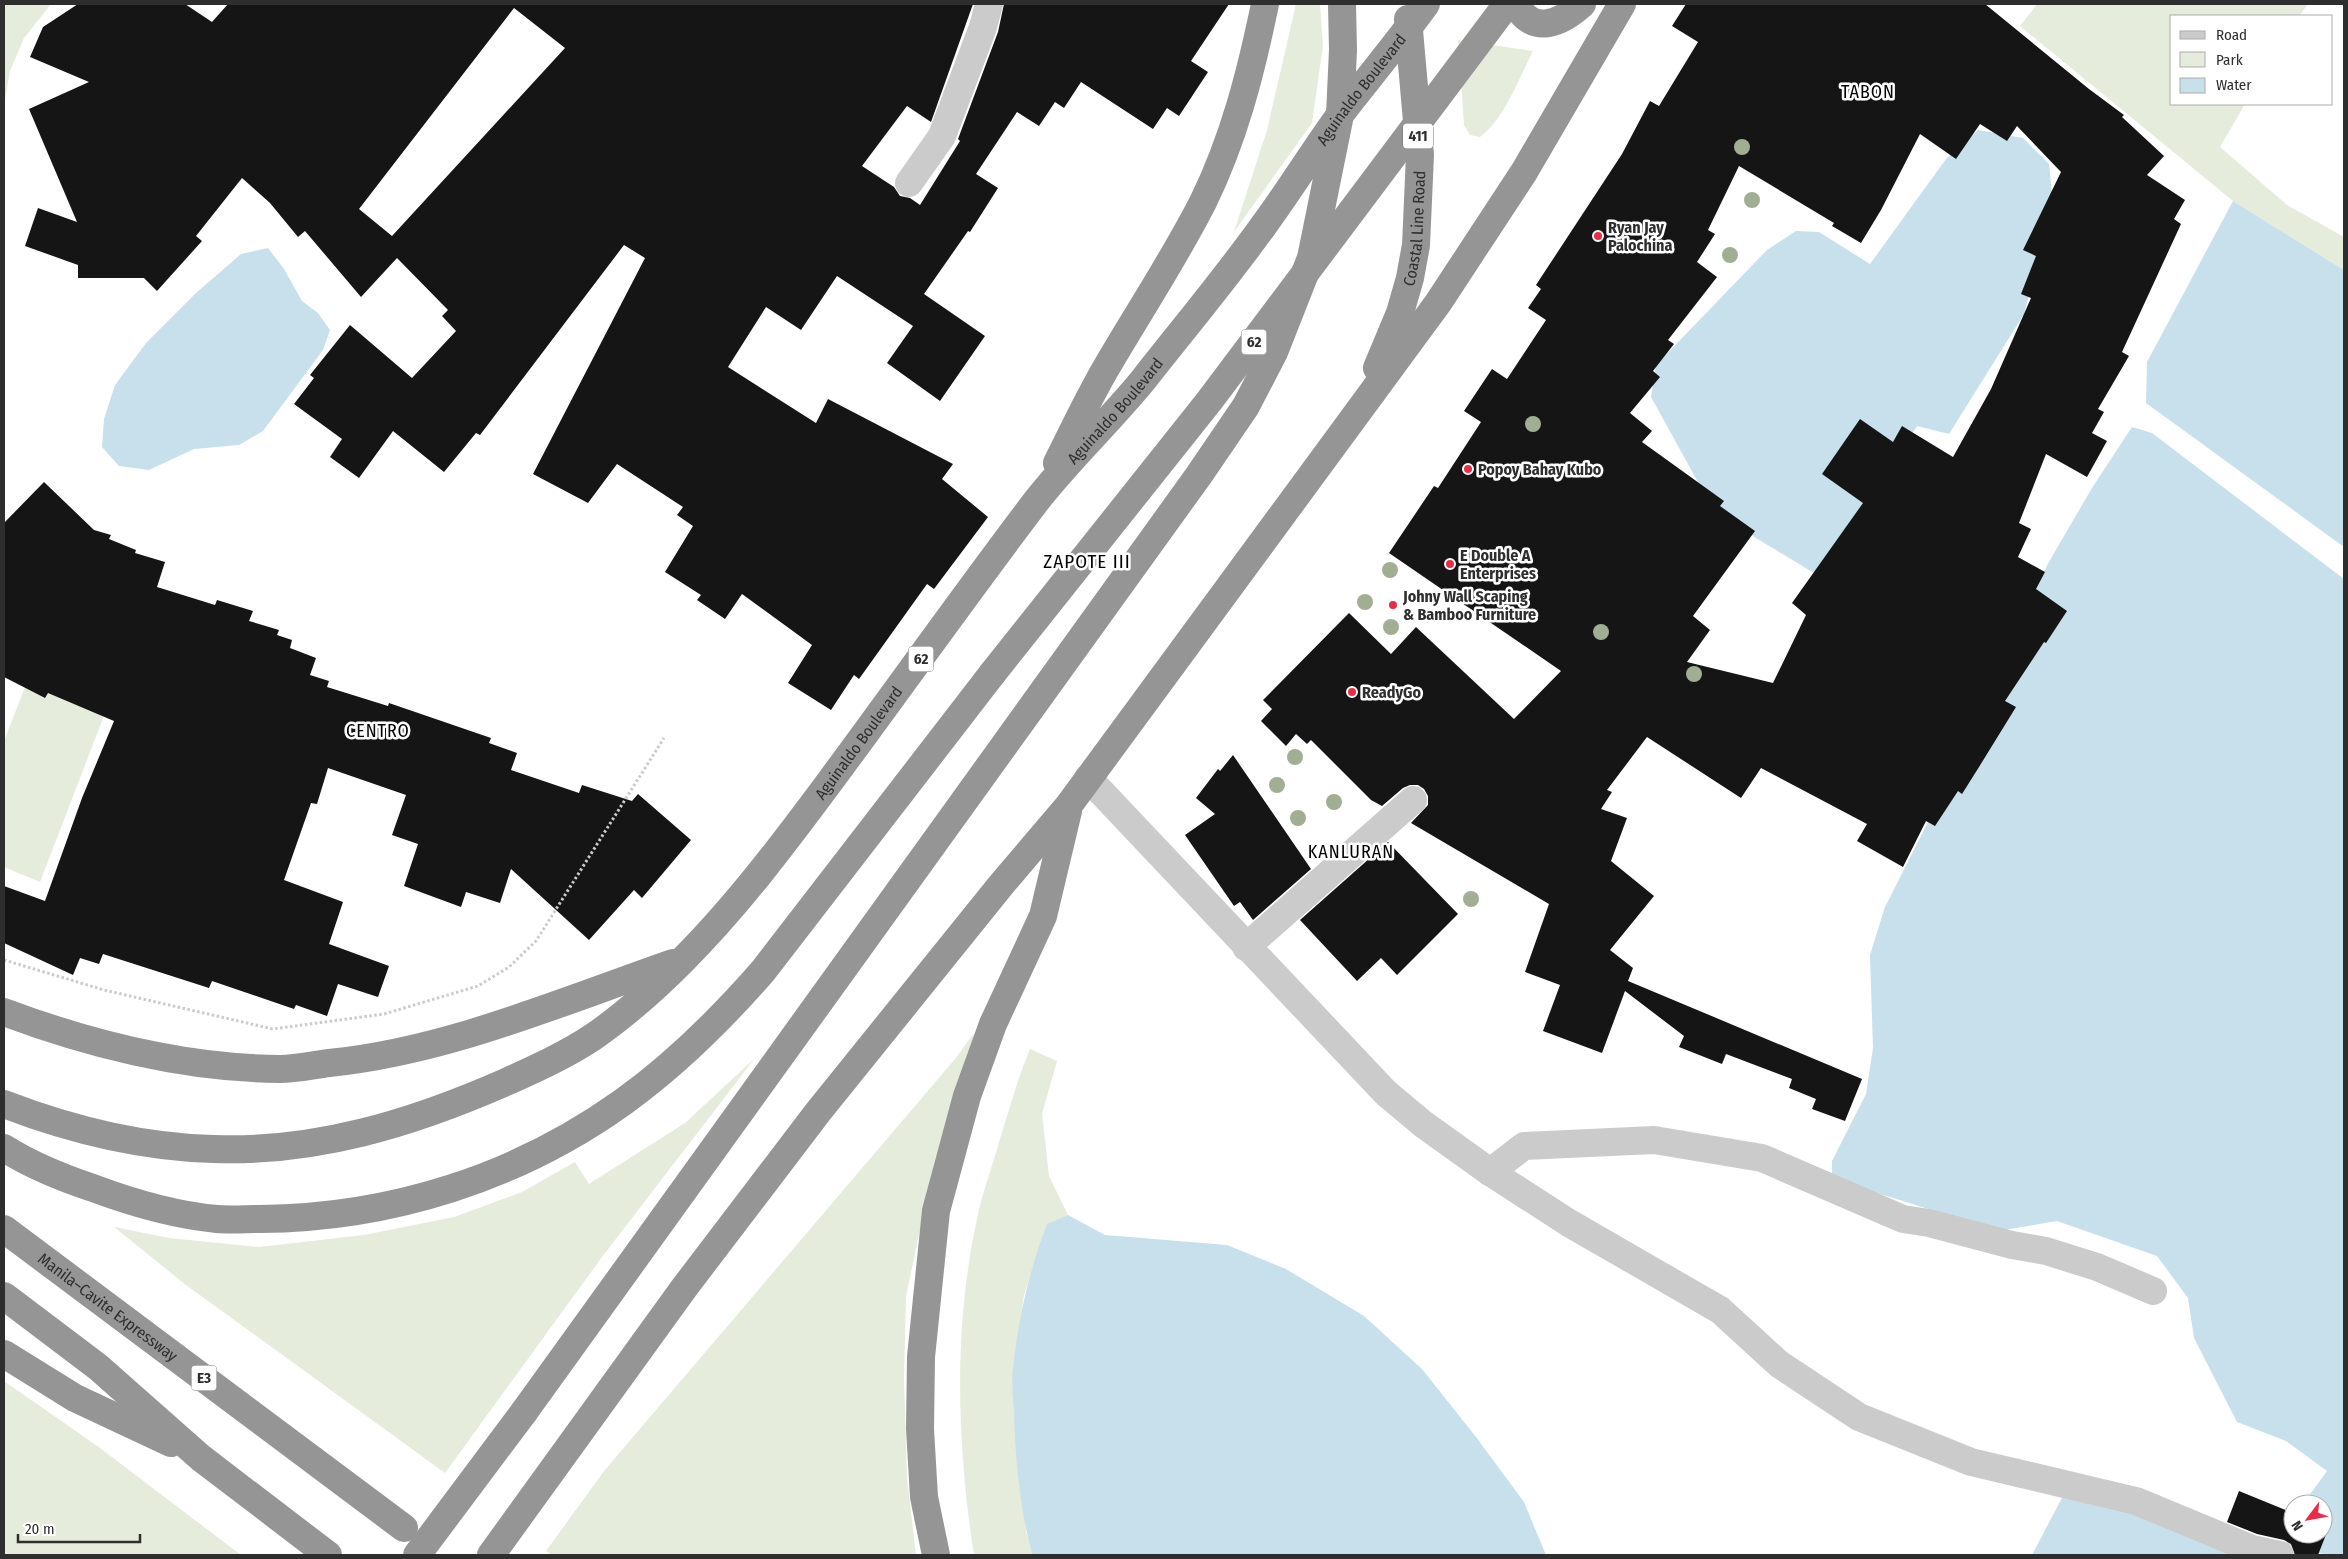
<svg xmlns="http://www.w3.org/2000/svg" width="2348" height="1559" viewBox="0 0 2348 1559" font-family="'Fira Sans Condensed',sans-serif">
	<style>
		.green { fill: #e5ecdc }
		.water { fill: #c7e0ec }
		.building { fill: #151515; fill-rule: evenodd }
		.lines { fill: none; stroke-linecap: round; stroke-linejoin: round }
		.path { stroke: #cbcbcb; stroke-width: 3; stroke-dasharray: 2.5 2.5; stroke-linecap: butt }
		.minor { stroke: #cbcbcb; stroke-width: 28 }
		.highway { stroke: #959595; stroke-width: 28 }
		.highway-bridge { stroke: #959595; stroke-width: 28 }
		.tree { fill: #a1ae93 }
		.poi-dot { fill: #e92d46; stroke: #fff; stroke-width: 2 }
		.labels { text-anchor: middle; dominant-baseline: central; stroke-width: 5; stroke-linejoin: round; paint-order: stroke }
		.shield { fill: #fff; stroke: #6d6d6d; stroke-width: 1 }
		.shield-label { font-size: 15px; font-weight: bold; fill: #2e2e2e }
		.street-label { font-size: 16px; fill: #2e2e2e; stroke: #fff }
		.poi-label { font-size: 16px; font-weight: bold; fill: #2e2e2e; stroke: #fff; text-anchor: start }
		.neighbourhood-label { font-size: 18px; letter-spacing: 1px; fill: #000; stroke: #fff }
		.quarter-label { font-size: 19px; letter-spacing: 1px; fill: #000; stroke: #fff }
	</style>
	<rect width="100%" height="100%" fill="#fff"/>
	<g class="green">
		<path d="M4,4H51L24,38L10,71L4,105Z"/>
		<path d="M1296,4H1320L1323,46L1312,123L1234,232L1267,130Z"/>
		<path d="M2037,4H2308L2299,16H2172V104H2245L2220,147L2287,205L2344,237V270L2233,201L2020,26Z"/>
		<path d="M1458,40L1533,51C1519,78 1504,120 1480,137L1470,135L1464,125Z"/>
		<path d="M27,682L105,713L40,882L4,867V741Z"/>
		<path d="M974,1033L971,1053L959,1078L934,1164L906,1296L904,1377L907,1478L916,1555H552L546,1551L604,1471L955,1059Z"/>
		<path d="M1030,1049L1057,1061L1042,1114L1049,1176L1068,1215L1047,1225L1024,1295L1013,1371L1026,1531L1032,1555H974C957,1446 953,1328 977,1219C982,1193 992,1168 999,1142C1009,1111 1017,1080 1030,1049Z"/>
		<path d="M755,1058L602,1257L445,1473L186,1285L114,1227L169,1238L259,1247L364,1235L454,1217L522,1192L575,1162L589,1184L685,1123Z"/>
		<path d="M4,1381L100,1448L241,1555H4Z"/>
	</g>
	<g class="water">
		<path d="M1978,130L2023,138L2049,164L2053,203L2024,314L1949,434L1917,426L1819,576L1756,538L1710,504L1651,397L1656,365L1767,250L1796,231L1819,232L1870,264L1946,159Z"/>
		<path d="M2233,201L2344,270V547L2146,403L2147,362Z"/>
		<path d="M268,248L284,269L302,301L318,313L330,330L323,350L263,431L239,445L194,449L149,470L119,466L102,447L104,419L115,385L146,343L196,293L241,254Z"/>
		<path d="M2132,427L2152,433L2344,579V1555H2328L2286,1545L2293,1529V1534H2323V1504H2303L2327,1471L2286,1441L2237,1422L2194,1338L2188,1298L2157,1256L2057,1221L1999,1231L1832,1179V1161L1866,1094L1873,1048L1870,955L1885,907L1937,804L2009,641L2050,560L2092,488Z"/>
		<path d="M1068,1215L1105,1235L1227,1245L1286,1269L1364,1316L1422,1369L1476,1437L1524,1502L1546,1555H1032C1020,1508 1015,1459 1014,1411C1013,1397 1011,1383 1013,1369C1018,1319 1029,1271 1047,1224Z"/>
		<path d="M2064,1494L2100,1501L2260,1555H2032Z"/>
	</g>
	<g class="building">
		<path d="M78,4H185L212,22L228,4H973L931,122L907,106L862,166L894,187L900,196L910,198L920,205L960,141L958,139L998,32L1004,4H1229L1191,61L1208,72L1179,116L1167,108L1153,129L1081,82L1064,108L1055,102L1039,126L1017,112L976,174L998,188L970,232L968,231L924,294L985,336L940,401L887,363L913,326L837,276L801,330L766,307L728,367L816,423L828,399L953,464L942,479L988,517L934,589L927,584L859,679L854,675L831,710L788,683L812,645L742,594L725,619L697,600L701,595L665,572L693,526L677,515L683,507L617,464L588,503L533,474L645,258L624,245L480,435L476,433L444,472L393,431L359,478L330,457L342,439L294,404L314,378L310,375L350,325L412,378L456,331L442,316L448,310L397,258L361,297L305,231L298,237L270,203L242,178L196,236L202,241L157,291L144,278H78V265L25,246L38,208L77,222L29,109L89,82L30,57L43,27ZM514,8L565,48L392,236L359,209Z"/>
		<path d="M1686,4H1985L2089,89L2124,115L2122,117L2164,156L2147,175L2185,200L2174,219L2181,224L2122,352L2129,356L2098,409L2104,412L2092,433L2107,441L2087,477L2046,454L2019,523L2031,529L2018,557L2045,572L2036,589L2067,611L2046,643L2044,642L2005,701L2016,707L1979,767L1962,794L1958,791L1935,826L1926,821L1903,867L1857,841L1867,824L1761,768L1741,798L1647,737L1607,790L1612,792L1601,809L1627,818L1611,861L1654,896L1610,950L1633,968L1628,981L1862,1079L1845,1121L1812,1109L1816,1099L1789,1088L1792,1079L1726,1054L1722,1064L1679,1047L1684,1036L1625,991L1602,1053L1543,1031L1560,985L1525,972L1549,904L1411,823L1428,805V796L1424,789L1418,785H1410L1403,788L1382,806L1371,800L1311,740L1307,744L1296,734L1286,746L1261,721L1272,709L1263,700L1349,613L1391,654L1416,627L1514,719L1561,671L1389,553L1434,486L1438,488L1481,422L1464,411L1492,369L1507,379L1546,320L1528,308L1541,289L1536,285L1622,154L1650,101L1659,106L1698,42L1672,26ZM1980,124L2007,141L2017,126L2061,172L2023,250L2036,256L2021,294L2031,298L1991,389L1953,457L1902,426L1893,442L1860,419L1822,474L1863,503L1792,603L1806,615L1773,683L1687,662L1710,630L1693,616L1755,531L1720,506L1724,501L1642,442L1652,431L1630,413L1660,377L1653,371L1674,344L1668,340L1717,277L1697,262L1715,234L1708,230L1739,166L1834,223L1832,226L1861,243L1881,210L1920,134L1956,159Z"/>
		<path d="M44,482L94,530L111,535L109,539L136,550L135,553L165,562L157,587L215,605L217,600L253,611L249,621L279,630L277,635L292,640L290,648L316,658L310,675L329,681L327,687L388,706L389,703L491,738L489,743L517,753L511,770L579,793L582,785L632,801L638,794L691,840L642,898L634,890L589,940L511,869L500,903L466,892L461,907L404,886L418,844L392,835L406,795L328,768L317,804L311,803L284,880L343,902L329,944L389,966L378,997L338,984L327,1016L296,1005L294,1009L212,981L209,988L103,954L99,964L80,958L73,975L4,943V886L45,901L82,798L114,721L48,693L45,698L4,677V523Z"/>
		<path d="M1233,755L1311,869L1253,920L1240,902L1234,906L1185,835L1215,814L1196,798L1218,769L1220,771Z"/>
		<path d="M1388,842L1458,914L1397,975L1381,958L1357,981L1300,920Z"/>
		<path d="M2239,1491L2293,1513V1534H2323V1524L2329,1527L2318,1555H2295L2291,1544L2284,1540L2257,1534L2227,1522Z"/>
	</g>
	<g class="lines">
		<path class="path" d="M4,960L104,990L273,1029L384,1014L478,986L509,967L536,941L664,738"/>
		<g class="minor">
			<path d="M909,183L942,136L983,27L989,4"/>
			<path d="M1088,778L1386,1093L1423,1124L1490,1172L1569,1223L1720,1310L1779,1364L1859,1417L1971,1462L2136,1501L2252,1549L2280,1555"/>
			<path d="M1246,947L1413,800"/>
			<path d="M1490,1172L1524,1146L1654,1140L1762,1158L1903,1219L1929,1223L2012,1245L2046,1251L2097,1267L2153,1291"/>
		</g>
		<g class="highway">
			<path d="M1516,4C1533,37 1562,22 1582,4"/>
			<path id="s1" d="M1377,368L1400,313L1410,278L1416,245L1420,155L1408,19"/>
			<path d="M1057,463C1073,431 1088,399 1106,368C1138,313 1174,259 1203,202C1234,139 1251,72 1265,4"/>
			<path d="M4,1012C92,1045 185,1068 280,1069C296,1069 313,1065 329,1063C447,1051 561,1002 673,963"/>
			<path id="s2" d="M4,1104C69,1129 142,1147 213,1149C315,1153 413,1123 506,1082C535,1069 566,1055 593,1037C625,1015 655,988 682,961C737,906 785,842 831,780C899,688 965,595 1034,504C1068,460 1109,422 1144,379C1184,328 1226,278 1264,225C1291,188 1315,149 1342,112C1370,76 1399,41 1426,4"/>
			<path d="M4,1148C31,1165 63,1178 93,1188C133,1203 174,1215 217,1219C231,1220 246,1219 260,1219C390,1218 517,1178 623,1102C676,1064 721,1019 763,971L992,674"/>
			<path id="s3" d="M4,1229L404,1528"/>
			<path d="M4,1296L98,1367L201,1458L328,1555"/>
			<path d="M4,1354L75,1398L171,1443"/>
			<path d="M524,1412L1199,475L1246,406L1274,352L1311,258L1340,115L1343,50L1342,4"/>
			<path d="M491,1555L684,1288L818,1112L1001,885L1069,805L1438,303L1524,172L1622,4"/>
			<path d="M936,1555L924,1497L920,1429L921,1357L936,1211L967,1096L993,1024L1043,916L1068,811"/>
		</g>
		<g class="highway-bridge">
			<path d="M992,674L1210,400L1507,4"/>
			<path d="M417,1555L524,1412"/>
		</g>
	</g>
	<g class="tree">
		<circle cx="1742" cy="147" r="8"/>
		<circle cx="1752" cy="200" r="8"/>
		<circle cx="1730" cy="255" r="8"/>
		<circle cx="1533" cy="424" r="8"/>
		<circle cx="1390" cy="570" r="8"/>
		<circle cx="1365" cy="602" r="8"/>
		<circle cx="1391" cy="627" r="8"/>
		<circle cx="1601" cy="632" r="8"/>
		<circle cx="1694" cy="674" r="8"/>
		<circle cx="1295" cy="757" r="8"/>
		<circle cx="1277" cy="785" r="8"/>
		<circle cx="1334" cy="802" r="8"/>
		<circle cx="1298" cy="818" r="8"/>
		<circle cx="1471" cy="899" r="8"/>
	</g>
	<g class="poi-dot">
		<circle cx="1598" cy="236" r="5"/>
		<circle cx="1468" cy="469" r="5"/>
		<circle cx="1450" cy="564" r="5"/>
		<circle cx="1393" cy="605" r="5"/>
		<circle cx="1352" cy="692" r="5"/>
	</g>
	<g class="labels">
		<g class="shield">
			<rect x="1403" y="123.5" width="30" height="25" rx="4"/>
			<rect x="1241.5" y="329.5" width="25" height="25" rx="4"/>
			<rect x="908.5" y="646.5" width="25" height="25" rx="4"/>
			<rect x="191.5" y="1365.5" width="25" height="25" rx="4"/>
		</g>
		<g class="shield-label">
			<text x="1418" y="136">411</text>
			<text x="1254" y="342">62</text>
			<text x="921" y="659">62</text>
			<text x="204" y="1378">E3</text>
		</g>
		<g class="street-label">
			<text stroke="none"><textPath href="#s2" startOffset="1839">Aguinaldo Boulevard</textPath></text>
			<text stroke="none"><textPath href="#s1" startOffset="146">Coastal Line Road</textPath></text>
			<text stroke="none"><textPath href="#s2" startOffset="1434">Aguinaldo Boulevard</textPath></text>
			<text stroke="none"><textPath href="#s2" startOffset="1014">Aguinaldo Boulevard</textPath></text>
			<text stroke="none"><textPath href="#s3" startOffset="130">Manila–Cavite Expressway</textPath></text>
		</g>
		<g class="poi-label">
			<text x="1608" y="227">Ryan Jay<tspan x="1608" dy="18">Palochina</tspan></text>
			<text x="1478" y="469">Popoy Bahay Kubo</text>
			<text x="1460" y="555">E Double A<tspan x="1460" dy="18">Enterprises</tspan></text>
			<text x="1403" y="596">Johny Wall Scaping<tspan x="1403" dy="18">&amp; Bamboo Furniture</tspan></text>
			<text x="1362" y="692">ReadyGo</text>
		</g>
		<g class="neighbourhood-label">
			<text x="1868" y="92">TABON</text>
			<text x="378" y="731">CENTRO</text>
			<text x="1351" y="852">KANLURAN</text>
		</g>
		<g class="quarter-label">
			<text x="1087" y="561">ZAPOTE III</text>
		</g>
	</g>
	<rect width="2348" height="1559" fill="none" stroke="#2e2e2e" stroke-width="10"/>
	<rect x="2170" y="15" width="162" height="90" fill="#ffffff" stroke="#ababab"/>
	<rect x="2180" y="31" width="25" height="8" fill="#cbcbcb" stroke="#ababab"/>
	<text x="2216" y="40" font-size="15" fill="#2e2e2e">Road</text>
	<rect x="2180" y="52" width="25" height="15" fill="#e5ecdc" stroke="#ababab"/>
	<text x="2216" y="65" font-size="15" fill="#2e2e2e">Park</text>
	<rect x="2180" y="78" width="25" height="15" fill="#c7e0ec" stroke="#ababab"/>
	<text x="2216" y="90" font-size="15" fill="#2e2e2e">Water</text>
	<g transform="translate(2308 1519) rotate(238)"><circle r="24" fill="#ffffff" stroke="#ababab"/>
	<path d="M0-4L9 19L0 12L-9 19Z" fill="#e92d46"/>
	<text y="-8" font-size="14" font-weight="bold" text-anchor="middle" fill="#2e2e2e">N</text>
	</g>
	<path d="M18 1534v8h122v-8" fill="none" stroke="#2e2e2e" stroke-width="2.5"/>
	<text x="25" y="1534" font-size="15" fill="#2e2e2e" stroke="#ffffff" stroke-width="4" paint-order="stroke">20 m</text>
</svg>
